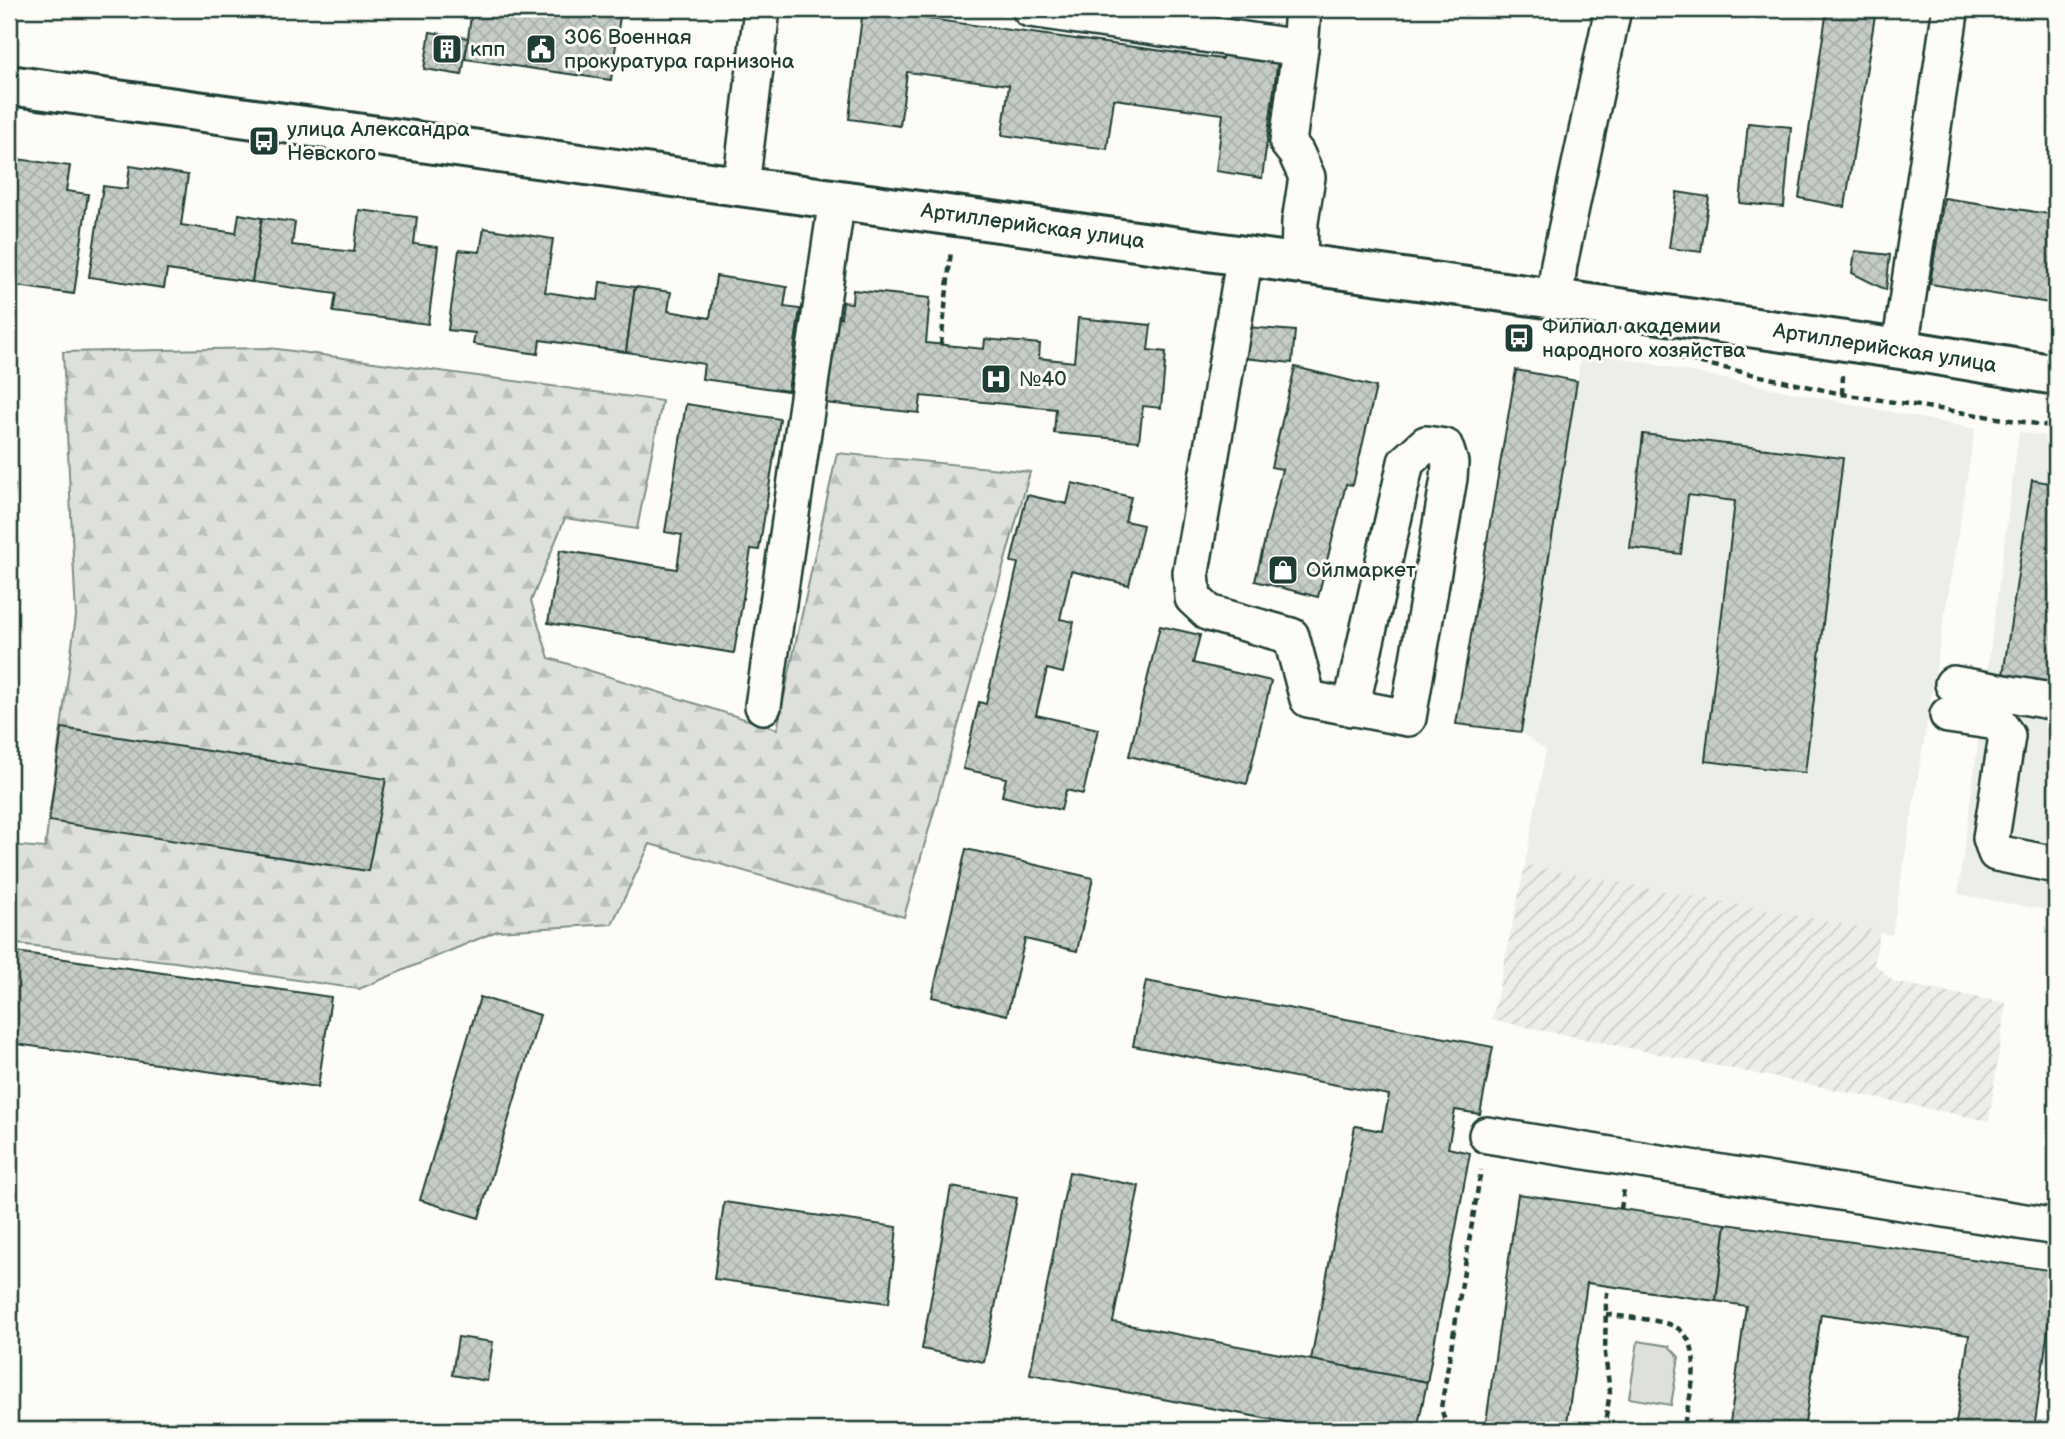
<svg xmlns="http://www.w3.org/2000/svg" width="2065" height="1439" viewBox="0 0 2065 1439" font-family="'Balsamiq Sans',sans-serif">
	<style>
		.built { fill: #eceee9 }
		.industrial { fill: url(#industrial-furrows) }
		.green { fill: #dde0db; stroke: #7e8e88; stroke-width: 2 }
		.forest { fill: url(#forest-firs); stroke: #7e8e88; stroke-width: 2 }
		.building { fill: url(#building-cross-hatch); stroke: #1f3d34; stroke-width: 2 }
		.lines { fill: none; stroke-linecap: round; stroke-linejoin: round }
		.minor-casing { stroke: #1f3d34; stroke-width: 40 }
		.major-casing { stroke: #1f3d34; stroke-width: 44 }
		.path { stroke: #1f3d34; stroke-width: 4.5; stroke-dasharray: 7 5; stroke-linecap: butt }
		.minor { stroke: #fdfcf7; stroke-width: 35 }
		.major { stroke: #fdfcf7; stroke-width: 38 }
		.labels { text-anchor: middle; dominant-baseline: central; stroke-width: 6; stroke-linejoin: round; paint-order: stroke }
		.poi-label { font-size: 21px; fill: #1f3d34; stroke: #fdfcf7; text-anchor: start }
		.street-label { font-size: 21px; fill: #1f3d34; stroke: #fdfcf7 }
	</style>
	<defs>
		<pattern id="industrial-furrows" width="10" height="10" patternUnits="userSpaceOnUse" patternTransform="scale(1.75)"><rect width="10" height="10" fill="#eceee9"/><path d="M-1 1l2-2M0 10L10 0M9 11l2-2" fill="none" stroke="#cacdc8"/></pattern>
		<pattern id="forest-firs" width="22" height="20" patternUnits="userSpaceOnUse" patternTransform="scale(1.75)"><rect width="22" height="20" fill="#dde0db"/><path d="M5 1l3.5 6h-7zM16 11l3.5 6h-7z" fill="#bdc1bd"/></pattern>
		<pattern id="building-cross-hatch" width="8" height="8" patternUnits="userSpaceOnUse" patternTransform="scale(1.75)"><rect width="8" height="8" fill="#c6cdc7"/><path d="M0 0l8 8M0 8l8-8" fill="none" stroke="#aab1ac"/></pattern>
	</defs>
	<rect width="100%" height="100%" fill="#fdfcf7"/>
	<filter id="ink" filterUnits="userSpaceOnUse"><feTurbulence type="fractalNoise" baseFrequency=".0143" numOctaves="2"/><feDisplacementMap in="SourceGraphic" scale="14" xChannelSelector="R" yChannelSelector="G"/><feConvolveMatrix kernelMatrix="1 2 1 2 8 2 1 2 1" color-interpolation-filters="sRGB"/></filter>
	<g filter="url(#ink)">
		<g class="built">
			<path d="M1582,350L1975,429L1892,935L1525,865L1546,750L1521,732Z"/>
			<path d="M2019,432L2056,438V912L1958,894Z"/>
		</g>
		<path class="industrial" d="M1525,865L1880,931L1874,964L1894,982L2006,1003L1989,1121L1492,1020Z"/>
		<path class="green" d="M1638,1341L1669,1346L1679,1357L1671,1405L1629,1398Z"/>
		<path class="forest" d="M270,348L662,401L637,529L565,518L531,601L549,658L777,729L837,453L1030,472L904,917L650,844L612,924L497,931L359,989L175,962L9,943V845L45,848L76,616L63,352Z"/>
		<g class="building">
			<path d="M177,9H225L224,17L177,11Z"/>
			<path d="M472,9H621L611,80L465,59Z"/>
			<path d="M863,9H915L914,17L1222,59L1223,44L1279,52L1262,178L1216,171L1223,114L1114,99L1107,149L1002,135L1009,85L907,72L900,126L849,119Z"/>
			<path d="M1827,9H1876L1845,207L1799,198Z"/>
			<path d="M430,32L468,38L462,75L424,69Z"/>
			<path d="M1748,123L1791,127L1784,207L1740,203Z"/>
			<path d="M9,158L70,166L66,191L88,194L74,294L9,285Z"/>
			<path d="M130,166L188,175L181,225L236,233L239,214L262,218L252,282L167,270L164,288L89,277L103,186L127,189Z"/>
			<path d="M1677,192L1709,197L1701,252L1669,248Z"/>
			<path d="M1944,198L2056,215V304L1930,284Z"/>
			<path d="M359,210L417,217L414,244L438,247L428,324L333,312L336,294L252,282L262,218L295,222L292,245L354,252Z"/>
			<path d="M484,228L553,239L545,292L598,300L600,282L635,287L626,352L540,340L538,354L473,344L475,333L448,330L459,250L480,252Z"/>
			<path d="M1855,251L1890,255L1886,290L1852,273Z"/>
			<path d="M716,276L787,287L784,307L800,309L788,391L702,379L704,364L626,352L635,287L671,292L668,311L710,318Z"/>
			<path d="M853,290L930,298L926,343L984,349L985,339L1040,344L1039,358L1074,362L1078,318L1151,325L1148,350L1166,352L1161,408L1143,406L1139,441L1054,433L1056,409L921,396L919,413L825,403L834,317L841,318L843,302L852,303Z"/>
			<path d="M1247,327L1295,331L1292,363L1244,358Z"/>
			<path d="M1295,367L1376,387L1353,485L1346,484L1318,597L1255,581L1282,469L1271,467Z"/>
			<path d="M1516,370L1577,381L1521,732L1456,724Z"/>
			<path d="M686,404L780,419L759,550L751,549L734,653L548,623L560,550L677,569L682,535L665,532Z"/>
			<path d="M1643,434L1843,458L1805,773L1705,761L1735,501L1688,495L1681,554L1630,548Z"/>
			<path d="M2032,480L2056,484V690L2002,682Z"/>
			<path d="M1072,483L1131,497L1125,521L1143,525L1129,585L1071,571L1060,619L1074,622L1063,673L1047,669L1036,715L1098,729L1083,794L1066,790L1061,810L1002,796L1006,778L963,769L979,702L986,704L1018,563L1011,562L1027,495L1067,504Z"/>
			<path d="M9,484L15,485L9,534Z"/>
			<path d="M1160,626L1200,635L1193,663L1271,681L1247,784L1129,756Z"/>
			<path d="M62,728L386,779L368,871L49,821Z"/>
			<path d="M966,849L1093,878L1077,951L1025,939L1007,1015L932,997Z"/>
			<path d="M9,951L331,997L318,1087L9,1043Z"/>
			<path d="M1146,981L1493,1047L1480,1114L1455,1110L1448,1148L1470,1153L1427,1382L1311,1360L1355,1126L1382,1131L1389,1095L1133,1046Z"/>
			<path d="M480,997L540,1015L479,1218L420,1200Z"/>
			<path d="M1069,1172L1139,1186L1113,1322L1427,1382L1417,1430H1327L1030,1374Z"/>
			<path d="M951,1187L1017,1198L984,1362L922,1349Z"/>
			<path d="M1518,1194L1726,1224L1716,1301L1587,1283L1566,1430H1485Z"/>
			<path d="M724,1202L897,1227L889,1303L714,1279Z"/>
			<path d="M1726,1224L2056,1271L2034,1430H1955L1969,1335L1821,1314L1804,1430H1729L1746,1306L1716,1301Z"/>
			<path d="M458,1337L493,1342L487,1381L452,1375Z"/>
		</g>
		<g class="lines">
			<g class="minor-casing">
				<g id="minor">
					<path d="M1030,9L1300,48L1288,143L1296,153L1307,177L1300,222L1299,263"/>
					<path d="M1300,48L1303,9"/>
					<path d="M741,186L762,9"/>
					<path d="M1245,255L1191,572L1193,598L1209,613L1291,636L1308,699L1408,718L1449,478L1450,463L1445,447L1426,444L1406,462L1351,708"/>
					<path d="M1555,299L1559,264L1613,9"/>
					<path d="M1900,349L1950,13"/>
					<path d="M1953,684L2056,702"/>
					<path d="M763,706L837,199"/>
					<path d="M1948,715L1997,722L2007,736L1991,838L1996,853L2056,865"/>
					<path d="M1487,1135L2056,1227"/>
				</g>
			</g>
			<g class="major-casing">
				<path id="major" d="M9,85L1605,306L1900,349L2056,375"/>
			</g>
			<g class="path">
				<path d="M941,345L951,251"/>
				<path d="M1665,355L1842,394L2056,427"/>
				<path d="M1842,394L1843,375"/>
				<path d="M1621,1209L1624,1189"/>
				<path d="M1606,1314C1626,1318 1651,1318 1671,1325C1710,1339 1688,1401 1683,1430"/>
				<path d="M1448,1430L1441,1408L1481,1170"/>
				<path d="M1604,1430L1610,1392L1605,1354L1606,1302L1608,1286"/>
			</g>
			<use href="#minor" class="minor"/>
			<use href="#major" class="major"/>
		</g>
	</g>
	<defs>
		<g id="building-square" transform="scale(1.575)"><rect x="-9" y="-9" width="18" height="18" rx="4" fill="#1f3d34" stroke="#fdfcf7"/><path d="M-4-6H4V6H1V3H-1V6H-4ZM-2.5-4.3h1.7v1.8h-1.7ZM.8-4.3h1.7v1.8H.8ZM-2.5-1h1.7V.8h-1.7ZM.8-1h1.7V.8H.8Z" fill="#fff"/></g>
		<g id="civic-square" transform="scale(1.575)"><rect x="-9" y="-9" width="18" height="18" rx="4" fill="#1f3d34" stroke="#fdfcf7"/><path d="M-.6-6.5H3V-4.5H.6V-3L4-1V1h2V6H-6V1h2V-1L-.6-3ZM-1.2 2.5V6h2.4V2.5Z" fill="#fff"/></g>
		<g id="bus-square" transform="scale(1.575)"><rect x="-9" y="-9" width="18" height="18" rx="4" fill="#1f3d34" stroke="#fdfcf7"/><path d="M-5-6H5V4H4V6H2V4H-2V6H-4V4H-5ZM-3.5-4V0h7V-4ZM-3.5 1.2v1.5H-2V1.2ZM2 1.2v1.5H3.5V1.2Z" fill="#fff"/></g>
		<g id="hospital-square" transform="scale(1.575)"><rect x="-9" y="-9" width="18" height="18" rx="4" fill="#1f3d34" stroke="#fdfcf7"/><path d="M-5-5h3v3.5h4V-5h3V5h-3V1.5h-4V5h-3Z" fill="#fff"/></g>
		<g id="shop-square" transform="scale(1.575)"><rect x="-9" y="-9" width="18" height="18" rx="4" fill="#1f3d34" stroke="#fdfcf7"/><path d="M-5-2.5h2.3a2.7 3.5 0 0 1 5.4 0H5L5.5 6h-11ZM-1.5-2.5h3a1.5 2.3 0 0 0-3 0Z" fill="#fff"/></g>
	</defs>
	<g fill-rule="evenodd">
		<use href="#building-square" x="447" y="49"/>
		<use href="#civic-square" x="541" y="49"/>
		<use href="#bus-square" x="264" y="141"/>
		<use href="#bus-square" x="1519" y="338"/>
		<use href="#hospital-square" x="996" y="379"/>
		<use href="#shop-square" x="1283" y="570"/>
	</g>
	<g class="labels">
		<g class="poi-label">
			<text x="564" y="37">306 Военная<tspan x="564" dy="24">прокуратура гарнизона</tspan></text>
			<text x="470" y="49">кпп</text>
			<text x="287" y="129">улица Александра<tspan x="287" dy="24">Невского</tspan></text>
			<text x="1542" y="326">Филиал академии<tspan x="1542" dy="24">народного хозяйства</tspan></text>
			<text x="1019" y="379">№40</text>
			<text x="1306" y="570">Ойлмаркет</text>
		</g>
		<g class="street-label">
			<text transform="translate(1033 226) rotate(8)">Артиллерийская улица</text>
			<text transform="translate(1885 348) rotate(9)">Артиллерийская улица</text>
		</g>
	</g>
	<rect width="2065" height="1439" fill="none" stroke="#fdfcf7" stroke-width="35"/>
	<rect x="18" y="18" width="2030" height="1404" fill="none" stroke="#1f3d34" stroke-width="2.5" filter="url(#ink)"/>
</svg>
